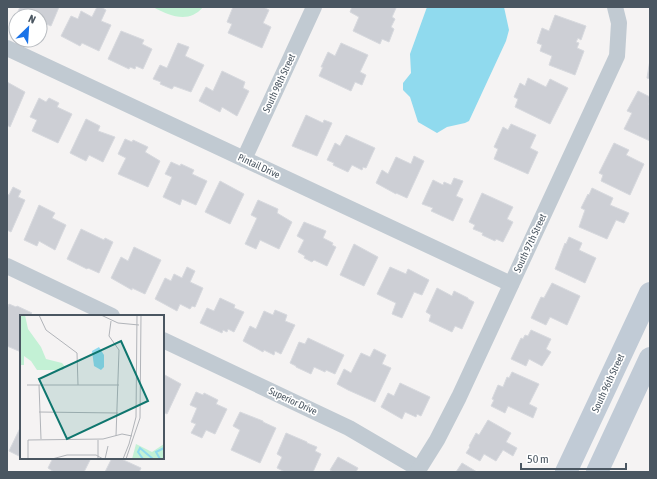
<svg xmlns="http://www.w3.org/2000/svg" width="657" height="479" viewBox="0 0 657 479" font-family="'Asap Condensed',sans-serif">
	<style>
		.green { fill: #c3f1d5 }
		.water { fill: #90daee }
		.building { fill: #cdcfd5; stroke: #d7d9de }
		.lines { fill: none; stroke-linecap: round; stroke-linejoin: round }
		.street { stroke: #c1cad2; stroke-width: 16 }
		.secondary { stroke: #c1cbd6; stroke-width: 22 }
		.labels { text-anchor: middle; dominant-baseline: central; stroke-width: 3.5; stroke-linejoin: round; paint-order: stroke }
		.street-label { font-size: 10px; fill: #4a5661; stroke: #fff }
		.inset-river { fill: none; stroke: #90daee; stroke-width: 2 }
		.inset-road { fill: none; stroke: #b1b4b9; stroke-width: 1 }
		.view { fill: #0f766e; fill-opacity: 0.15; stroke: #0f766e; stroke-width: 2 }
		.inset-edge { fill: none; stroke: #4a5661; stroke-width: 2 }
	</style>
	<rect width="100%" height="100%" fill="#f5f3f3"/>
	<path class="green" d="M153,7H203C189,24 170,16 153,7Z"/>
	<path class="water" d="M427,7H504L509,30L506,41L469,121L465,123L447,127L437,133L418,122L410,97L403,90V83L411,73L410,54Z"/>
	<g class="building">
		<path d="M20,7H59L51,26L44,23L43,26L40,25V16H16Z"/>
		<path d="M97,7H101L106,10L101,21L111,25L99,51L82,43L80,46L61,36L71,16L78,19L81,11L92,17Z"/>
		<path d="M233,7H263L269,10L263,23L271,27L262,48L228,33L232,24L227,22Z"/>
		<path d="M352,7H393L396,8L392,17L395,19L391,27L394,29L389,42L382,39L380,44L353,31L359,17L350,12Z"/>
		<path d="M555,15L586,26L581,40L578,38L576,42L579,43L577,48L584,51L575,75L549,65L552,56L540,51L542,45L537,43L542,28L549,31Z"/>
		<path d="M121,31L144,40L142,44L152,49L143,69L136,66L135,69L130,67L129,69L108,59Z"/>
		<path d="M178,43L189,47L185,56L204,65L191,92L174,86L172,89L160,84L161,82L153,79L160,65L167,68Z"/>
		<path d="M341,43L368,55L360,72L366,75L362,85L355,82L351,91L319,76L323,67H321L328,52L335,56Z"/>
		<path d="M650,60V79L647,78Z"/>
		<path d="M222,71L245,82L243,88L249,91L237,116L222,107L220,112L199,101L206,87L213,91Z"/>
		<path d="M528,78L546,87L550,79L568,88L550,124L515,107L518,99L514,97L520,83L525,86Z"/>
		<path d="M7,82L25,92L10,127L7,125Z"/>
		<path d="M638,91L650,97L649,105H650V141L624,129L632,113L627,111Z"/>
		<path d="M39,98L46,102L49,98L59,103L57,107L72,114L58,143L32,131L37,120L30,117Z"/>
		<path d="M306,115L323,123L324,120L332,123L317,156L292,146Z"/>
		<path d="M86,119L100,126L98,131L115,137L103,162L89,155L86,161L70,153Z"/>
		<path d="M511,124L536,135L530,148L538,152L528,174L494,159L498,149L494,147L503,127L508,130Z"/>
		<path d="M346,135L375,148L366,168L363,167L362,170L352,165L348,172L333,165L334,163L327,160L335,143L340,146Z"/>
		<path d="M125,139L132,142L133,140L148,147L145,152L160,161L148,187L118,174L126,158L118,154Z"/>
		<path d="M614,143L629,150L626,155L644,164L630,195L601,181L603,175L599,173Z"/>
		<path d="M414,156L424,161L407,198L396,193V194L376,183L382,170L388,174L396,157L411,164Z"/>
		<path d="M171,162L180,166L181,164L194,170L192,174L207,181L196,205L182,199L180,205L163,197L172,177L165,174Z"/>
		<path d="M454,178L463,181L456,196L463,199L453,221L431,211L433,208L422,204L433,180L443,185L444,182L451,185Z"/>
		<path d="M220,181L244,194L230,224L205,212Z"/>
		<path d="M13,187L21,191L18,197L25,200L11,232L7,230V194L9,195Z"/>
		<path d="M592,188L613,198L610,205L629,213L624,223L616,220L607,239L579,227L585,210L581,208L588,194L589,195Z"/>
		<path d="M482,193L513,207L507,219L513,222L503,242L496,239L495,241L482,235L483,233L473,229L475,225L469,222Z"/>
		<path d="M258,200L278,209L277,213L292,222L279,249L260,240L256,249L245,244L257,218L251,215Z"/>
		<path d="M39,205L55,213L52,218L66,225L55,250L39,241L37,246L24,240Z"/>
		<path d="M304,222L326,231L323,238L333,243L332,245L336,247L327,266L314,260L312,262L304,258L305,256L298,252L304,240L297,236Z"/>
		<path d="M81,229L104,240L105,238L113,242L99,273L88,268L87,269L67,259Z"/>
		<path d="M569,237L582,243L579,250L596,258L585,283L555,269L565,243L566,244Z"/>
		<path d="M354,244L378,257L364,286L340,275Z"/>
		<path d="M134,247L161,260L145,294L132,288V290L111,278L121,257L128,261Z"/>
		<path d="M187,267L195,271L190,282L203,288L195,307L192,306L190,309L180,304L177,311L155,299L165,278L171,281L174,274L182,278Z"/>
		<path d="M390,267L406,274L408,269L429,280L422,295L414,292L402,318L392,314L396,303L377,294Z"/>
		<path d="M552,283L580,296L567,325L550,317L546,325L531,318L541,297L544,298Z"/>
		<path d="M437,288L452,296L454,291L468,298V299L474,302L462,329L455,326L452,332L429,321L431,315L426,312Z"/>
		<path d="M220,298L235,305L234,308L244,312L234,332L228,329L227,332L223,330L222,333L200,323L207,308L214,311Z"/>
		<path d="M9,304L16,307L17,306L32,313L31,314L35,316H21V352L7,346V309Z"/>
		<path d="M275,310L287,315L285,321L295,325L281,354L275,351L274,355L264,350L263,352L243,341L250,326L256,329L264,311L273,315Z"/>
		<path d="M531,330L551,339L546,349L551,352L542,366L529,359L526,366L511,359L521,338L523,339L525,335L528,336Z"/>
		<path d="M308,338L344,355L335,374L326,370L325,372L314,367L311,374L296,367V366L290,363L299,342L305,344Z"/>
		<path d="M374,349L386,355L382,364L391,368L375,402L348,390L337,384L344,369L351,373L361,353L370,357Z"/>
		<path d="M512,372L539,384L529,404L537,408L533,418L508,406L505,413L491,406L494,400L492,399L498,385L503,387L507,377L509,378Z"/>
		<path d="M163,374L181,384L167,414L163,412Z"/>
		<path d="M400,383L430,397L421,416L417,414L416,417L405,412L402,419L381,407L388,393L394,396Z"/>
		<path d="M196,392L203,395L204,393L218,400L216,404L227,409L215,434L206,430L202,438L191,433L196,424L191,422L197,408L190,405Z"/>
		<path d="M240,412L263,421V422L276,428L260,463L231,450L240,430L233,426Z"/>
		<path d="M488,420L511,433L506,442L517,448L513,456L503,450L496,461L484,454L480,461L466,453L470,447L469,446L476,433L479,435Z"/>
		<path d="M21,426V457L9,451Z"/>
		<path d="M286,433L307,442V443L317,447L315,451L321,454L313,472H285L277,468L282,457L277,454Z"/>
		<path d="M338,457L358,468L356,472H333L330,470Z"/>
		<path d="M53,458L61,459L91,458L84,472H54L48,468Z"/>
		<path d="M112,458H119L141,468L139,472H105Z"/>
		<path d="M462,463L477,472H456Z"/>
	</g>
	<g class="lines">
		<g class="street">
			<path d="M7,48L511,284"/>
			<path d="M244,159L314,7"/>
			<path d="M7,266L112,316"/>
			<path d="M163,340L349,428L419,469"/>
			<path d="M417,472L437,440L459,397L617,56L619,23L615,7"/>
		</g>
		<g class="secondary">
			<path d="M566,472L650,293"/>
			<path d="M597,472L650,358"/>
		</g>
	</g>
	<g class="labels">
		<g class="street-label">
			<text transform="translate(279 83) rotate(-65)">South 98th Street</text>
			<text transform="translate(259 166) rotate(25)">Pintail Drive</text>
			<text transform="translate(530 243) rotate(-65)">South 97th Street</text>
			<text transform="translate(608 383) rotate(-65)">South 96th Street</text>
			<text transform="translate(293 401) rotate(25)">Superior Drive</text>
		</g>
	</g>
	<g transform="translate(20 315)">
		<rect width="144" height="144" fill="#f5f3f3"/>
		<path d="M0,0H5L8,14L21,32L26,44L42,48L45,52L43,55H17L11,46L4,41V50H0ZM116,129L132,137L144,129L143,144H112Z" fill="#c3f1d5"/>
		<path d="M79,32L84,40V52L81,55L74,51L72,36Z" fill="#90daee"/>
		<path class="inset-river" d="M123,144L118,137L120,133L133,144M140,144L136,137L144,133"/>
		<path class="inset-road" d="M19,0L26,15L57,38L58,70M81,0L98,8L119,10M91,6L89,21L99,35L96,121M7,70H99M19,70L21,124M19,97L98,98M78,125V144M8,144V125L83,124L102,119L112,121M32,144L47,140H76L83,144M85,144L88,131M103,144L109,129L116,102L117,0M106,144L120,103L121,0"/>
		<path class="view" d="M101,26L128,86L47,124L19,64Z"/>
		<rect width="144" height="144" class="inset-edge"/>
	</g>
	<rect width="657" height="479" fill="none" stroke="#4a5661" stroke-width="16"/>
	<g transform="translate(28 28) rotate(25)"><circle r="19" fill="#ffffff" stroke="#b7bbc0"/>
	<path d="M0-3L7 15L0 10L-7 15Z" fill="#1a73e8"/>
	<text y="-6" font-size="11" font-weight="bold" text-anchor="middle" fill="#4a5661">N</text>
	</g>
	<path d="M521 463v6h105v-6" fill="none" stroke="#4a5661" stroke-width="2"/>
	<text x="527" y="463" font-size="12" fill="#4a5661" stroke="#ffffff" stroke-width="3" paint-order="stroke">50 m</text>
</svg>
